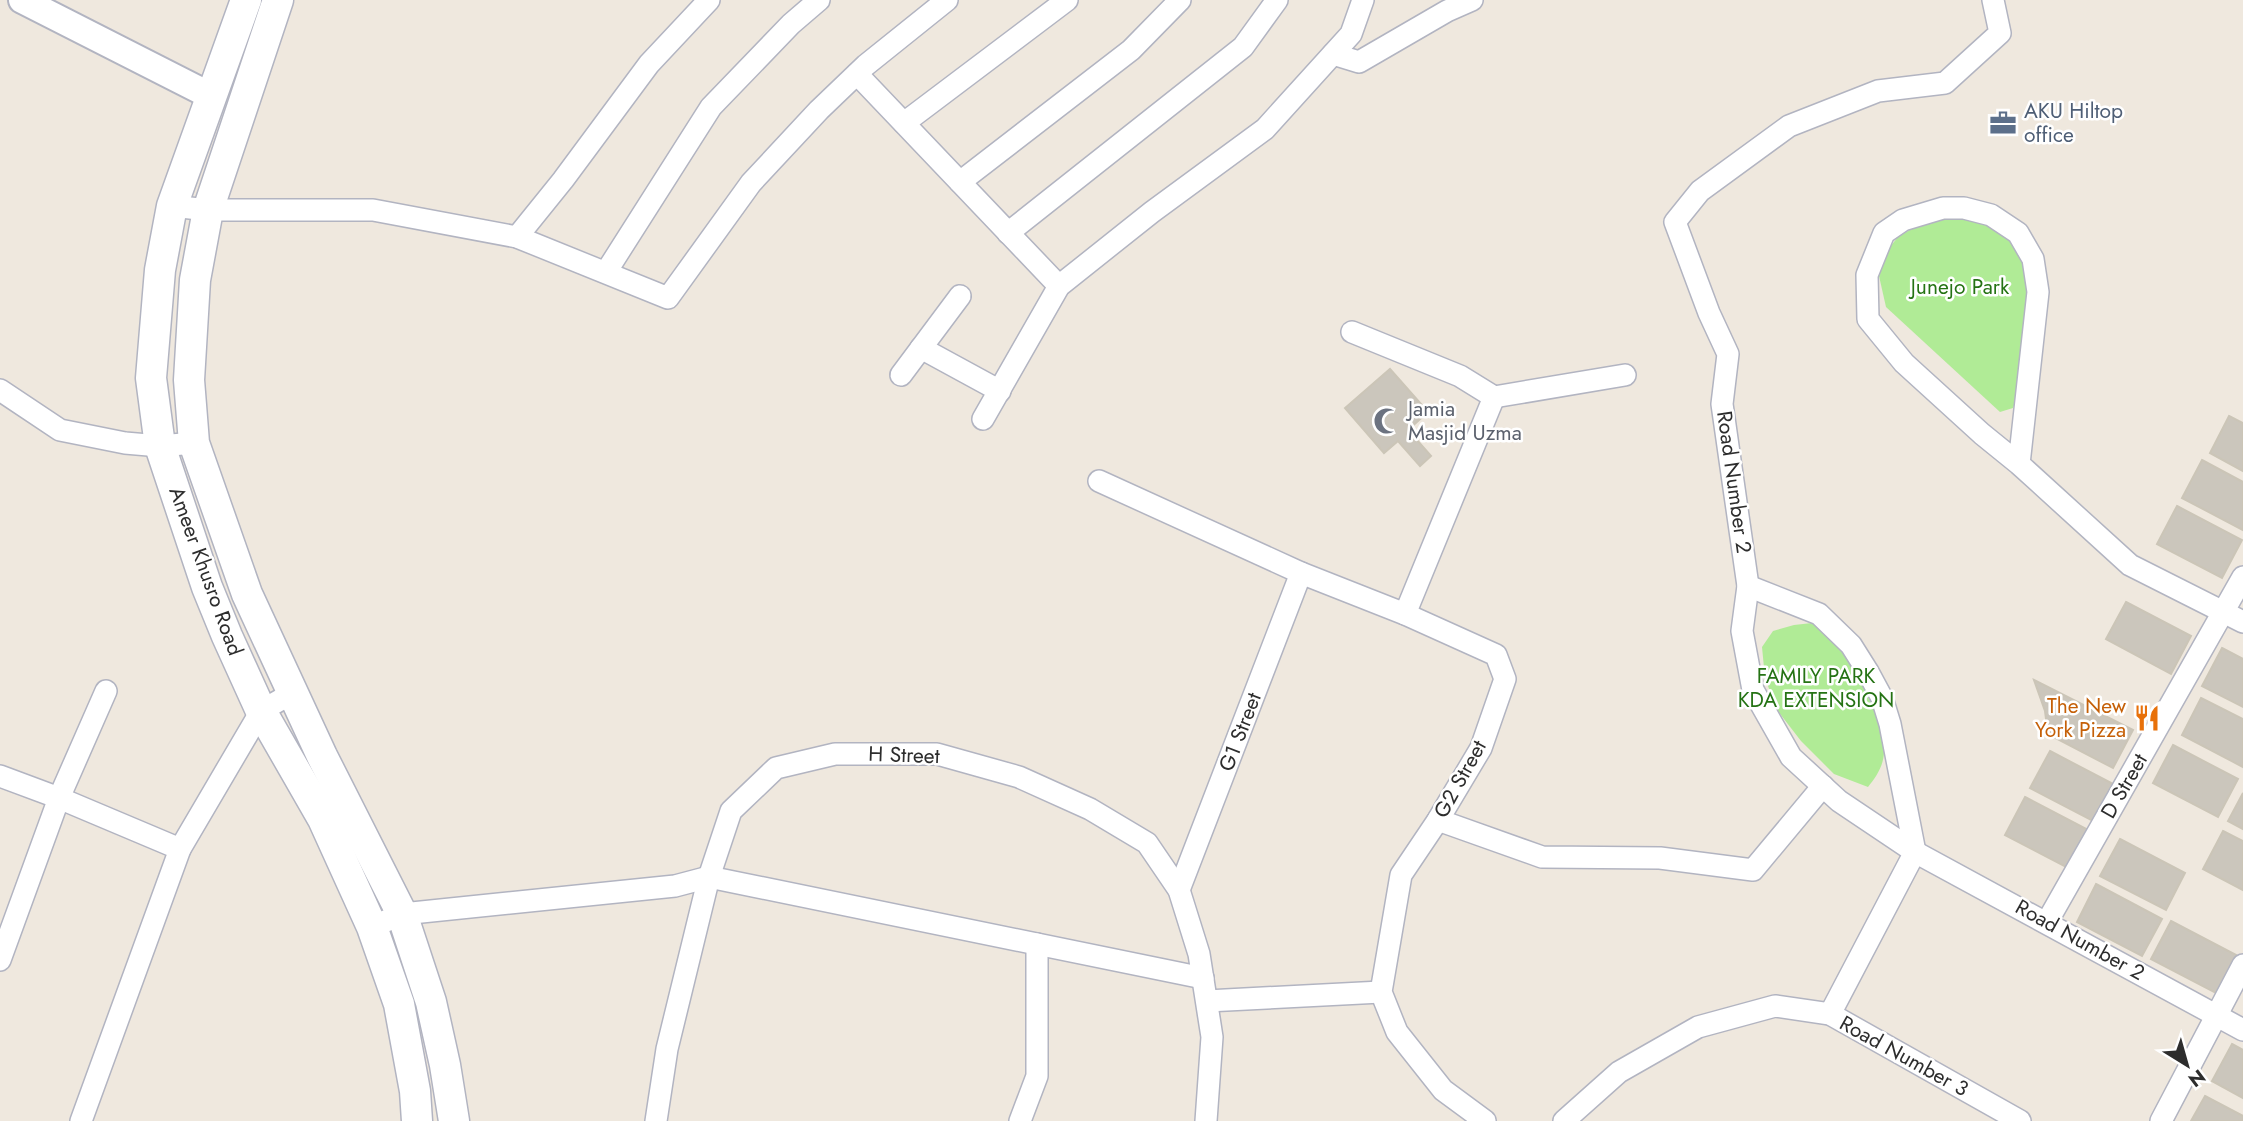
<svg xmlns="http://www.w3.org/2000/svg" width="2243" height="1121" viewBox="0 0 2243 1121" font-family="Jost,sans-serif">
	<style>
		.grass { fill: #b0eb96 }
		.building { fill: #cbc6bc; stroke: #cbc5b7; stroke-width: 2 }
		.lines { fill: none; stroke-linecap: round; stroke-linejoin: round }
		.minor-casing { stroke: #b2b4c1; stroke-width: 24 }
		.tertiary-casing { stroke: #b2b4c1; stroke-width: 30 }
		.secondary-casing { stroke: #b2b4c1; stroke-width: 33 }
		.minor { stroke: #fff; stroke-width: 21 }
		.tertiary { stroke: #fff; stroke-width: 26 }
		.secondary { stroke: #fff; stroke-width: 30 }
		.labels { text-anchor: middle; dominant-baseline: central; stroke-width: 5; stroke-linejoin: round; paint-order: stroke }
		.service-label { font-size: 21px; fill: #4e5e75; stroke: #fff; text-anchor: start }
		.park-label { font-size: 21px; fill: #257314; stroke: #fff }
		.worship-label { font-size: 21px; fill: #5b616d; stroke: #fff; text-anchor: start }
		.street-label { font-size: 21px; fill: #2d2d2d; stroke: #fff }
		.food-label { font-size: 21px; fill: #c56008; stroke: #fff; text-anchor: end }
	</style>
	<rect width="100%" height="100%" fill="#efe8de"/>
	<g class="grass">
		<path d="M1954,217L1987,225L2012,242L2026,269L2028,313L2020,392L2013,408L2000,412L1886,307L1879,276L1885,253L1898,237L1923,222Z"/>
		<path d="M1812,623C1820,629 1830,636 1838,643C1860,666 1886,721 1884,753C1883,767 1876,777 1868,787L1834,774L1801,741L1777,710L1765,678L1762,647L1773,631L1794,625Z"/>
	</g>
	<g class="building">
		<path d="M1390,369L1428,412L1408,430L1431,456L1420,466L1398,441L1384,453L1345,408Z"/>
		<path d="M2229,416L2243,423V471L2210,453Z"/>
		<path d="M2202,460L2243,482V530L2182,498Z"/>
		<path d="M2177,506L2242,540L2222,578L2157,544Z"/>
		<path d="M2126,602L2191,636L2171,674L2106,639Z"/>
		<path d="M2222,648L2243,659V707L2202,686Z"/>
		<path d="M2034,680L2133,730L2113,768L2048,734L2045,711Z"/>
		<path d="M2201,698L2243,719V767L2182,735Z"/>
		<path d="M2173,745L2238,779L2218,817L2153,783Z"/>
		<path d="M2050,751L2115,785L2095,822L2030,788Z"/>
		<path d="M2243,793V829L2228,821Z"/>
		<path d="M2025,797L2090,831L2070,869L2005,835Z"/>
		<path d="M2223,831L2243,841V890L2203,869Z"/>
		<path d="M2120,839L2185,873L2166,910L2100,876Z"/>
		<path d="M2096,884L2162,919L2142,956L2077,922Z"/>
		<path d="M2171,921L2236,955L2216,993L2151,959Z"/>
		<path d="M2232,1044L2243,1050V1098L2212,1081Z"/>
		<path d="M2205,1096L2243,1116V1121H2191Z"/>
	</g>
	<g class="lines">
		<g class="minor-casing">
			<g id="minor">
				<path d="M1993,0L2000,33L1945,83L1878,91L1789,126L1700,191L1675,222L1709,313L1728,354L1722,404L1748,586L1742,631L1753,690L1791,757L1839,801L1915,852L2243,1030"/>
				<path d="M1333,54L1359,62L1447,11L1472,0"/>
				<path d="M857,74L1059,286"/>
				<path d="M904,123L1067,0"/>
				<path d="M960,182L1131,50L1180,0"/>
				<path d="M172,206L208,210H373L517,237L668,298L751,183L819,110L866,65L947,0"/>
				<path d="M1008,233L1243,47L1277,0"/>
				<path d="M517,237L563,180L649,64L709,0"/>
				<path d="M606,272L711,107L791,24L819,0"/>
				<path d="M1352,332L1460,376L1494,397L1405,614"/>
				<path d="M921,348L1000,391"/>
				<path d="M901,375L960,296"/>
				<path d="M0,390L60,430L125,443L160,446L194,443"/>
				<path d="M1494,397L1625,375"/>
				<path d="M983,419L1059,286L1152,212L1265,129L1351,34L1363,0"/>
				<path d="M2019,464L2038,292L2033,259L2018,233L1991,215L1964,208H1943L1903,220L1884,233L1867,275L1868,319L1904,363L1982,434L2019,464L2130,565L2243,622"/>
				<path d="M1099,481L1301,573L1405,614L1496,655L1505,679L1481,748L1438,820L1401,875L1381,992L1397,1032L1443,1090L1485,1121"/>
				<path d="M1748,586L1819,614L1851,645L1868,672L1882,698L1890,724L1915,852L1830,1014"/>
				<path d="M0,776L59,798L180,849"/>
				<path d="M1438,820L1542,857L1660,858L1753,870L1823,786"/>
				<path d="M1179,890L1301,573"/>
				<path d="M2047,922L2243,577"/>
				<path d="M372,927L402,914L675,886L709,877L1203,978"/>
				<path d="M0,960L59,798L106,691"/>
				<path d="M1207,1001L1381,992"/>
				<path d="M81,1121L180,849L261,711L294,692"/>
				<path d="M656,1121L667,1049L709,877L731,811L776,768L835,754H937L1019,777L1090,809L1147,843L1179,890L1199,954L1212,1037L1206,1121"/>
				<path d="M1020,1121L1037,1076V944"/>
				<path d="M1564,1121L1619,1072L1698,1027L1775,1006L1830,1014L2020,1121"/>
				<path d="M2161,1121L2243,965"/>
			</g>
		</g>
		<g class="tertiary-casing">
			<path id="tertiary" d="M22,0L211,96"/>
		</g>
		<g class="secondary-casing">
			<g id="secondary">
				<path d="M246,0L172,206L160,270L151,378L160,446L207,587L227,636L261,711L323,819L372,927L399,1004L415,1091L417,1121"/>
				<path d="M278,0L208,210L195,280L189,380L194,443L247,594L322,756L402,914L431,1002L445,1065L454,1121"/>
			</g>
		</g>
		<use href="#minor" class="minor"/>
		<use href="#tertiary" class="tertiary"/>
		<use href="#secondary" class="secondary"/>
	</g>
	<defs>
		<g id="office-bare" transform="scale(2.1)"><path d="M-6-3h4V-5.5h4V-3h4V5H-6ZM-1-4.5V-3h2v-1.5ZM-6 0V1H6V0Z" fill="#5c6f8a" stroke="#fff" stroke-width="2.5" paint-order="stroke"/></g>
		<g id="mosque-bare" transform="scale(2.1)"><path d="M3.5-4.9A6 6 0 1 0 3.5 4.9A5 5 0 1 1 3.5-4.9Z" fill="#6b7280" stroke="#fff" stroke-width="2.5" paint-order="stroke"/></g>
		<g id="restaurant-bare" transform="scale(2.1)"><path d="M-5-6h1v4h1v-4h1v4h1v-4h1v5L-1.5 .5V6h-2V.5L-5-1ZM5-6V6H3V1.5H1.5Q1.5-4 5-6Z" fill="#e8710a" stroke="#fff" stroke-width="2.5" paint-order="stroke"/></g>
	</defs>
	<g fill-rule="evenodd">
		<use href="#office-bare" x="2003" y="123"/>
		<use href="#mosque-bare" x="1387" y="421"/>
		<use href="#restaurant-bare" x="2147" y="718"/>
	</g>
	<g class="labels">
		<g class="service-label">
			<text x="2024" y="111">AKU Hiltop<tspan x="2024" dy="24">office</tspan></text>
		</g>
		<g class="park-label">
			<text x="1960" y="287">Junejo Park</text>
			<text x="1816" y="676">FAMILY PARK<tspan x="1816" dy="24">KDA EXTENSION</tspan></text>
		</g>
		<g class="worship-label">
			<text x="1408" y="409">Jamia<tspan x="1408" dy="24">Masjid Uzma</tspan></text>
		</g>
		<g class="street-label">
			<text transform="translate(1734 482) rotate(82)">Road Number 2</text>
			<text transform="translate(206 571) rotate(70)">Ameer Khusro Road</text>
			<text transform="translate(1240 732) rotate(-69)">G1 Street</text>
			<text transform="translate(904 755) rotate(2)">H Street</text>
			<text transform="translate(1460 779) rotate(-61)">G2 Street</text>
			<text transform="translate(2124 786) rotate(-60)">D Street</text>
			<text transform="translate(2080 940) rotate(29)">Road Number 2</text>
			<text transform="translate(1904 1056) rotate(29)">Road Number 3</text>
		</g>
		<g class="food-label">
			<text x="2126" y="706">The New<tspan x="2126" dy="24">York Pizza</tspan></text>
		</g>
	</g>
	<g transform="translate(2187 1065) rotate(143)" stroke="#ffffff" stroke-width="5" paint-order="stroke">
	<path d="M0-5L12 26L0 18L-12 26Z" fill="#2d2d2d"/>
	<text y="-10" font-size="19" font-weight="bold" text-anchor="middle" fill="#2d2d2d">N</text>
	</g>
</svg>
